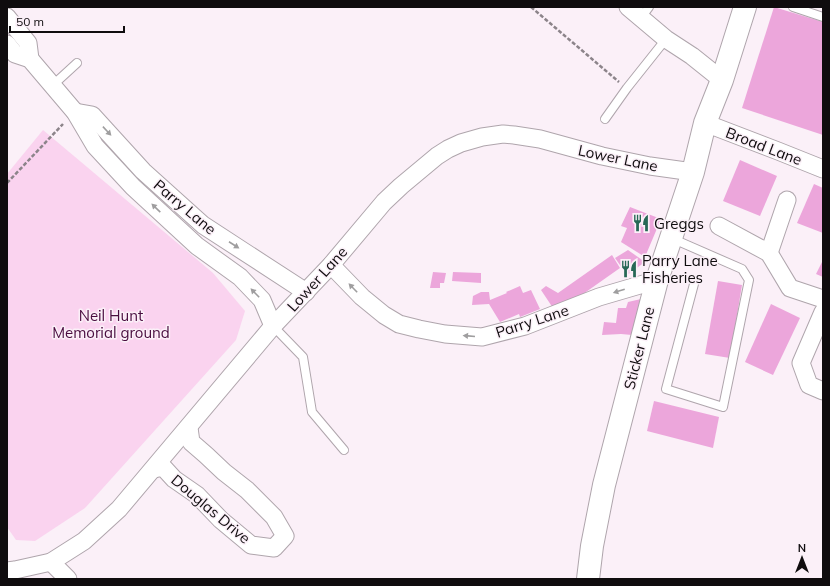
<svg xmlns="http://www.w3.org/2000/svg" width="830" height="586" viewBox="0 0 830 586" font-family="Mulish,sans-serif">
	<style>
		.green { fill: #fad3ef }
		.building { fill: #eca6db }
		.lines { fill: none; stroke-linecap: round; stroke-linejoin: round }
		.service-casing { stroke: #afa5ac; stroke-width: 10 }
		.minor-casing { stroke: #afa5ac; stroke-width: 19 }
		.trunk-casing { stroke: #afa5ac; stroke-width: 24 }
		.path { stroke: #8c848a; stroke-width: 2.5; stroke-dasharray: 4 2; stroke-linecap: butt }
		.service { stroke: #fff; stroke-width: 8 }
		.minor { stroke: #fff; stroke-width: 17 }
		.trunk { stroke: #fff; stroke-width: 22 }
		.oneway { fill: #9f9e9f }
		.labels { text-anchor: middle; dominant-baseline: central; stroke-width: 3; stroke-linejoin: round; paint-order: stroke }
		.street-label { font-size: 15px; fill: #0f0c0e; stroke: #fbf0f8 }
		.poi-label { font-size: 15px; fill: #0f0c0e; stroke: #fbf0f8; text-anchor: start }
		.park-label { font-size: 15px; fill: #490c3f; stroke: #fbf0f8 }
	</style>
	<rect width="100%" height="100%" fill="#fbf0f8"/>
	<path class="green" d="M43,130L213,273L245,311L236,340L85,508L35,541L16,540L7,527V174Z"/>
	<g class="building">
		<path d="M774,7L823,22V135L742,108Z"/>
		<path d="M740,160L777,176L760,216L723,201Z"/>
		<path d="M814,184L823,188V233L797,223Z"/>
		<path d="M630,207L661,219L645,257L621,242L627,228L621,226Z"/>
		<path d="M628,250L645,262L627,275L615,258Z"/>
		<path d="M612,255L620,268L566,306L553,308L541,290L546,286L558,293Z"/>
		<path d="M823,260V277L816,274Z"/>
		<path d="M433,272L446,273L444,283H440V288H430Z"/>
		<path d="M453,272L481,273V283L452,281Z"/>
		<path d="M718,281L742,285L730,358L705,354Z"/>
		<path d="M520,286L523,293L531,290L540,309L520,317L519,314L500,322L489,304L472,305L473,296L481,292H489L490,300L507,293L506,292Z"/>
		<path d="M641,299H643L632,335L621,334L602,335L604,322L616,323L618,308H626L628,302Z"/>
		<path d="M771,304L800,318L773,375L745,362Z"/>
		<path d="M654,401L719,417L713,448L647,431Z"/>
	</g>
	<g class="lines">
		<g class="service-casing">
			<g id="service">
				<path d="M793,7L823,17"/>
				<path d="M641,18L649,7"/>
				<path d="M53,85L77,63"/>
				<path d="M605,119L627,88L666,39"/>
				<path d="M671,238L742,269L749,280L723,407L666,389L694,284"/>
				<path d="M273,326L303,357L312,412L344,450"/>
			</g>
		</g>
		<g class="minor-casing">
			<g id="minor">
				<path d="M628,7L666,39L692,56L722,80"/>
				<path d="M7,17L28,43L30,59"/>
				<path d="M7,44L15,54L30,59L75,112L95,146L133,187L197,246L240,277L262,300L273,326"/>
				<path d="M75,112L92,115L143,171L203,225L306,292"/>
				<path d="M705,123L778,151L823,169"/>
				<path d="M719,226L769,253L790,288L823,299"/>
				<path d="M769,253L787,200"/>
				<path d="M331,265L362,297L384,315L399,324L419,329L445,334L482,337L525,326L599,297L657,280"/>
				<path d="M823,312L801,363L809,385L823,391"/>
				<path d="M154,469L163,467L174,479L197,495L221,520L251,545L274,548L285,536L274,517L247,490L224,472L206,455L191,442L189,428"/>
				<path d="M51,562L68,579"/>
				<path d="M7,571L15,570L51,562L84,541L119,509L273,326L331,265L384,202L401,186L437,156L448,149L461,143L482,137L503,134L514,135L540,139L602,156L650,166L693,172"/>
			</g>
		</g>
		<g class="trunk-casing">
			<path id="trunk" d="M588,579L592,546L604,485L657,280L693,172L705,123L722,80L745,7"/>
		</g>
		<g class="path">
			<path d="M531,7L619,82"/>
			<path d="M7,183L63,124"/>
		</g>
		<use href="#service" class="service"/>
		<use href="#minor" class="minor"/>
		<use href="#trunk" class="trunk"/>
	</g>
	<defs><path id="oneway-solid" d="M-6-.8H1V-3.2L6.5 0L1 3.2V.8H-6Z"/></defs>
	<g class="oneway">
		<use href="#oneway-solid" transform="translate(107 131) rotate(47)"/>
		<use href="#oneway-solid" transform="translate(156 208) rotate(-136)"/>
		<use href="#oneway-solid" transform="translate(234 245) rotate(33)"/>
		<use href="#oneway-solid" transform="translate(353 288) rotate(-134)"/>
		<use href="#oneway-solid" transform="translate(619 291) rotate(163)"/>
		<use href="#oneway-solid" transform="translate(255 293) rotate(-134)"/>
		<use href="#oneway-solid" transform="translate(469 336) rotate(-175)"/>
	</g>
	<defs>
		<g id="restaurant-bare" transform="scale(1.38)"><path d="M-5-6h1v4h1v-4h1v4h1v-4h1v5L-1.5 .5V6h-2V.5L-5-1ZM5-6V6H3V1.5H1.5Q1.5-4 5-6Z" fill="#276856" stroke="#fbf0f8" stroke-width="2.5" paint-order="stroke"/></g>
	</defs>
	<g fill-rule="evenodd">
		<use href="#restaurant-bare" x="641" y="223"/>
		<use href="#restaurant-bare" x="629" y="269"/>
	</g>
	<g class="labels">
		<g class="street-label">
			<text transform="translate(764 146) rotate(21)">Broad Lane</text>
			<text transform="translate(618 158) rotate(12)">Lower Lane</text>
			<text transform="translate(185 207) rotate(40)">Parry Lane</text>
			<text transform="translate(317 279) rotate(-48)">Lower Lane</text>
			<text transform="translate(532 321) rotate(-18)">Parry Lane</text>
			<text transform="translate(639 348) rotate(-76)">Sticker Lane</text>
			<text transform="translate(211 509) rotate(40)">Douglas Drive</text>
		</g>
		<g class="poi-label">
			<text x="654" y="223">Greggs</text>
			<text x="642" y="260">Parry Lane<tspan x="642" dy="17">Fisheries</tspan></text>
		</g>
		<g class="park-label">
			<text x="111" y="315">Neil Hunt<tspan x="111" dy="17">Memorial ground</tspan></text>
		</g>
	</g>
	<rect width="830" height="586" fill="none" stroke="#0f0c0e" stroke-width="16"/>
	<g transform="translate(802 558)" stroke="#fbf0f8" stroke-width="3" paint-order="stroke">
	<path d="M0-3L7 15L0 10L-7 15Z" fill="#0f0c0e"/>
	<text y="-6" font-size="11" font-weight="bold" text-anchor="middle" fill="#0f0c0e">N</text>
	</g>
	<path d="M10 26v6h114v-6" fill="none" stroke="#0f0c0e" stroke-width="2"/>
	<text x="16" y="26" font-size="12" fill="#0f0c0e" stroke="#fbf0f8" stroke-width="3" paint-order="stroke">50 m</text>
</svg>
